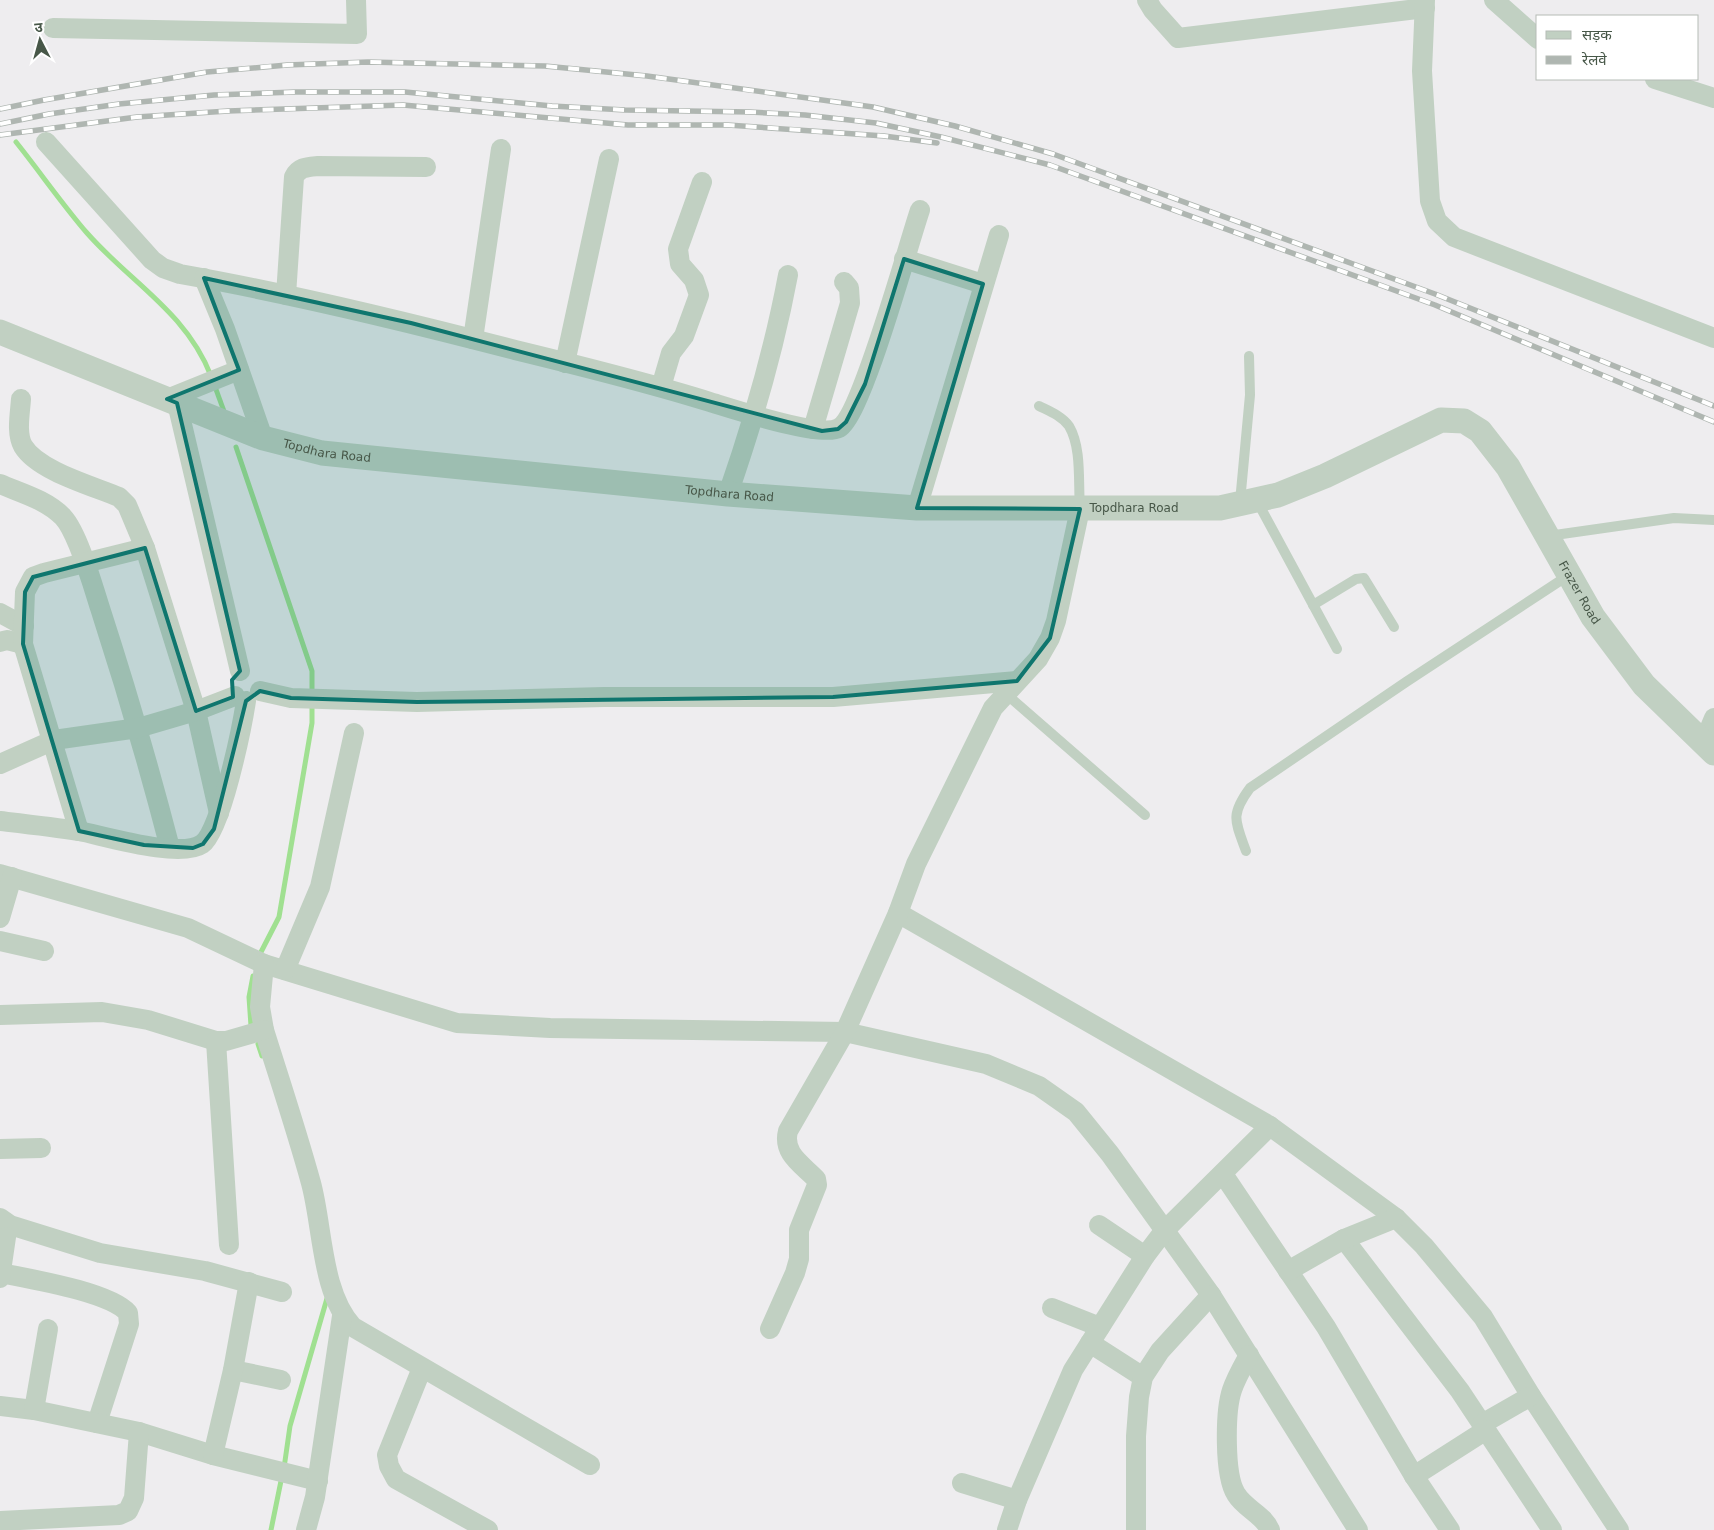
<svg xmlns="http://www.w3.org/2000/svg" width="1714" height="1530" viewBox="0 0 1714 1530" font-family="'DejaVu Sans','Noto Sans Devanagari',sans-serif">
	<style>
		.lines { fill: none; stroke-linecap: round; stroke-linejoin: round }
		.stream { stroke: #a0e091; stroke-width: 5 }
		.service { stroke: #c1d0c2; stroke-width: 10 }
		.minor { stroke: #c1d0c2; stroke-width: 20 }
		.tertiary { stroke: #c1d0c2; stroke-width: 25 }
		.rail-casing { stroke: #afb6b1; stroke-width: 5.5 }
		.rail { stroke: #fff; stroke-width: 4; stroke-dasharray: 11; stroke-linecap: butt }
		.marked { fill: #0f766e; fill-opacity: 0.2; stroke: #0f766e; stroke-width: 4; stroke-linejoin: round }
		.labels { text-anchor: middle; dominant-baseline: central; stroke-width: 5; stroke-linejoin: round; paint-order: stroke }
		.street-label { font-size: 12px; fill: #475748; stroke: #fff }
	</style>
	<rect width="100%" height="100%" fill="#eeedef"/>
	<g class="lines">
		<g class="stream">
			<path d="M16,142C40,172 62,204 87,233C130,282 186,312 211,376"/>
			<path d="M214,384L225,414"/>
			<path d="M236,447L312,671V694"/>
			<path d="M260,954L279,917L312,723V703"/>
			<path d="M251,1026L249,997L253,976"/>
			<path d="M258,1044L262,1056"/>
			<path d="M284,1468L290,1426L328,1295"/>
			<path d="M271,1530L282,1476"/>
		</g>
		<g class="service">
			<path d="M1039,406C1049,411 1062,416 1069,426C1082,448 1078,483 1080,508"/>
			<path d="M1257,501L1337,649"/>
			<path d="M1240,502L1250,395L1249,356"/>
			<path d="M1548,536L1674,518L1714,520"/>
			<path d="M1313,605L1356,579L1364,578L1394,627"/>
			<path d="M1005,693L1145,815"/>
			<path d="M1246,851C1235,821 1230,815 1250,788L1406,682L1569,575"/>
		</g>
		<g class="minor">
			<path d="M1147,0L1153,10L1178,38L1425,8"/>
			<path d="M1425,0L1422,71L1430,201L1437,221L1454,237L1714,338"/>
			<path d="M1494,0L1538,39"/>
			<path d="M53,28L357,34L356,0"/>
			<path d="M1655,79L1714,98"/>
			<path d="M46,142L152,260L163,268L180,274C293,294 404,321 515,350C581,366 646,382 710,402C733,409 821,438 839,428C862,415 908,245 920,210"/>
			<path d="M904,259L983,284"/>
			<path d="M204,278L225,329L263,438"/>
			<path d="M286,295L294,177C299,167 307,167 318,166L426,167"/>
			<path d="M473,339L501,149"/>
			<path d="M565,363L609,159"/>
			<path d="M661,387L671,353L684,336L699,295L694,280L680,264L678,249L702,182"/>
			<path d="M21,399C20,414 16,433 23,446C38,471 93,486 119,497L127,505L145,548L196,711L219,813"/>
			<path d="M167,399L239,370"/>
			<path d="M177,403L240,671"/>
			<path d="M813,429L850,303L849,288L844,282"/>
			<path d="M0,484C21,493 47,500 63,517C78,533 93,586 100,608C126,688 149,767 170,848"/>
			<path d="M728,494C753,422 774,350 788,275"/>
			<path d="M917,508L999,235"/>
			<path d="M0,613L24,626"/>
			<path d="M0,642L7,640L23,644"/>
			<path d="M260,691L291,698L417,702L604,697H833L1017,681"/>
			<path d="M1704,742L1714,718"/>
			<path d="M0,764L54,740L138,728L196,711L235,696"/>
			<path d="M0,821C26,824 53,827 79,831C105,836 180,859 202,844C221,831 242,727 246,701"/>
			<path d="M79,831L23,644L25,592L33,577L44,573L145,548"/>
			<path d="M0,874L188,928L264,964L457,1023L550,1028L845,1032L986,1064L1039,1086L1076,1112L1110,1154L1211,1295L1358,1530"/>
			<path d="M898,913L1270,1126L1396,1218L1424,1246L1483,1317L1531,1396L1619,1530"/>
			<path d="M0,918L12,877"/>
			<path d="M0,941L44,951"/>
			<path d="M264,964L260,1007L264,1030C280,1081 297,1132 311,1183C323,1227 321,1293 353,1327L590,1465"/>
			<path d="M285,970L320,887L354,733"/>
			<path d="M0,1015L102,1012L148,1020L216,1041H226L264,1030"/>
			<path d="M216,1041L229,1245"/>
			<path d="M0,1149L41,1148"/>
			<path d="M1223,1174L1326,1327L1414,1476L1450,1530"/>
			<path d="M0,1218L10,1225L100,1253L205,1271L282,1292"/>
			<path d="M1099,1225L1145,1256"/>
			<path d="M1344,1239L1460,1391L1552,1530"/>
			<path d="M1288,1271L1344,1239L1396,1218"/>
			<path d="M1,1273C30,1279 110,1292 128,1313L129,1324L97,1423"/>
			<path d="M0,1278L6,1237"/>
			<path d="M1052,1308L1100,1327"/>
			<path d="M770,1329L795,1273L799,1259V1230L817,1185L816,1179C803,1165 782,1154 788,1131L845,1032L898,913L916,864L993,708L1038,659L1050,638L1056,621L1080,509"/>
			<path d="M1090,1343L1143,1377"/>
			<path d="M1249,1355C1243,1366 1236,1378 1232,1390C1225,1411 1224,1475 1236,1494C1245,1509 1263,1514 1270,1530"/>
			<path d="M422,1368L387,1455L389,1466L396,1479L488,1530"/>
			<path d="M233,1370L281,1380"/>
			<path d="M0,1406L34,1410L139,1432L213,1455L318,1481"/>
			<path d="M34,1410L48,1329"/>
			<path d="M1482,1424L1531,1396"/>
			<path d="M213,1455L233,1370L249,1282"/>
			<path d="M1414,1476L1486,1430"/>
			<path d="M962,1483L1017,1500"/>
			<path d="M0,1521L119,1515L128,1511L134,1498L139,1432"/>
			<path d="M306,1530L315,1497L342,1316"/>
			<path d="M1007,1530L1017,1500L1073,1370L1145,1256L1164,1231L1270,1126"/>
			<path d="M1136,1530V1436L1139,1397L1143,1377L1160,1351L1211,1295"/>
		</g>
		<path class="tertiary" id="s1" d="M0,332L263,438L322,453L728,494L917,508H1220L1278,495L1325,476L1441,420L1464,421L1480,431L1508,467L1593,617L1644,685L1714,753"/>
		<g class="rail-casing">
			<g id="rail">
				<path d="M0,109L44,100L207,72L287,65L368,62L545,66L647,76L873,107L955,126L1053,154L1435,294L1714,406"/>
				<path d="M0,124L49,114L119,104L214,95L295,92H405L552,106L625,110L750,112L805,115L876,123L941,137L1050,165L1435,305L1714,422"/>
				<path d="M0,135L137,117L228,111L403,105L628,125H728L884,136L937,143"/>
			</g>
		</g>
		<use href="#rail" class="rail"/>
	</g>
	<path class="marked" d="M904,259L983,284L917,508L1080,509L1050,638L1017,681L833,697L417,702L291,698L260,691L246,701L214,829L203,844L193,848L144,845L79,831L23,644L25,592L33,577L145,548L196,711L233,697L232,680L240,671L177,403L167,399L239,370L204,278L411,323L822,431L838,429L846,422L865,384Z"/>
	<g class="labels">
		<g class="street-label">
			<text stroke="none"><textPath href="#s1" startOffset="349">Topdhara Road</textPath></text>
			<text stroke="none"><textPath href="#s1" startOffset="754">Topdhara Road</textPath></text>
			<text stroke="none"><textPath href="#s1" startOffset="1159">Topdhara Road</textPath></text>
			<text stroke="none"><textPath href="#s1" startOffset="1716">Frazer Road</textPath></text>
		</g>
	</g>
	<rect x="1536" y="15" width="162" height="65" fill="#ffffff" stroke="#b5bcb6"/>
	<rect x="1546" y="31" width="25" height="8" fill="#c1d0c2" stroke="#b5bcb6"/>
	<text x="1582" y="40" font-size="15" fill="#475748">सड़क</text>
	<rect x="1546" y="56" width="25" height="8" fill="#afb6b1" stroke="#b5bcb6"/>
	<text x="1582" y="65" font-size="15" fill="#475748">रेलवे</text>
	<g transform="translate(40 40) rotate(354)" stroke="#ffffff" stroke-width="4" paint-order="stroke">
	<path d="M0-4L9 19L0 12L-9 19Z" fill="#475748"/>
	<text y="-8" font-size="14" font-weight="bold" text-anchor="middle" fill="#475748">उ</text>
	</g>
</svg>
